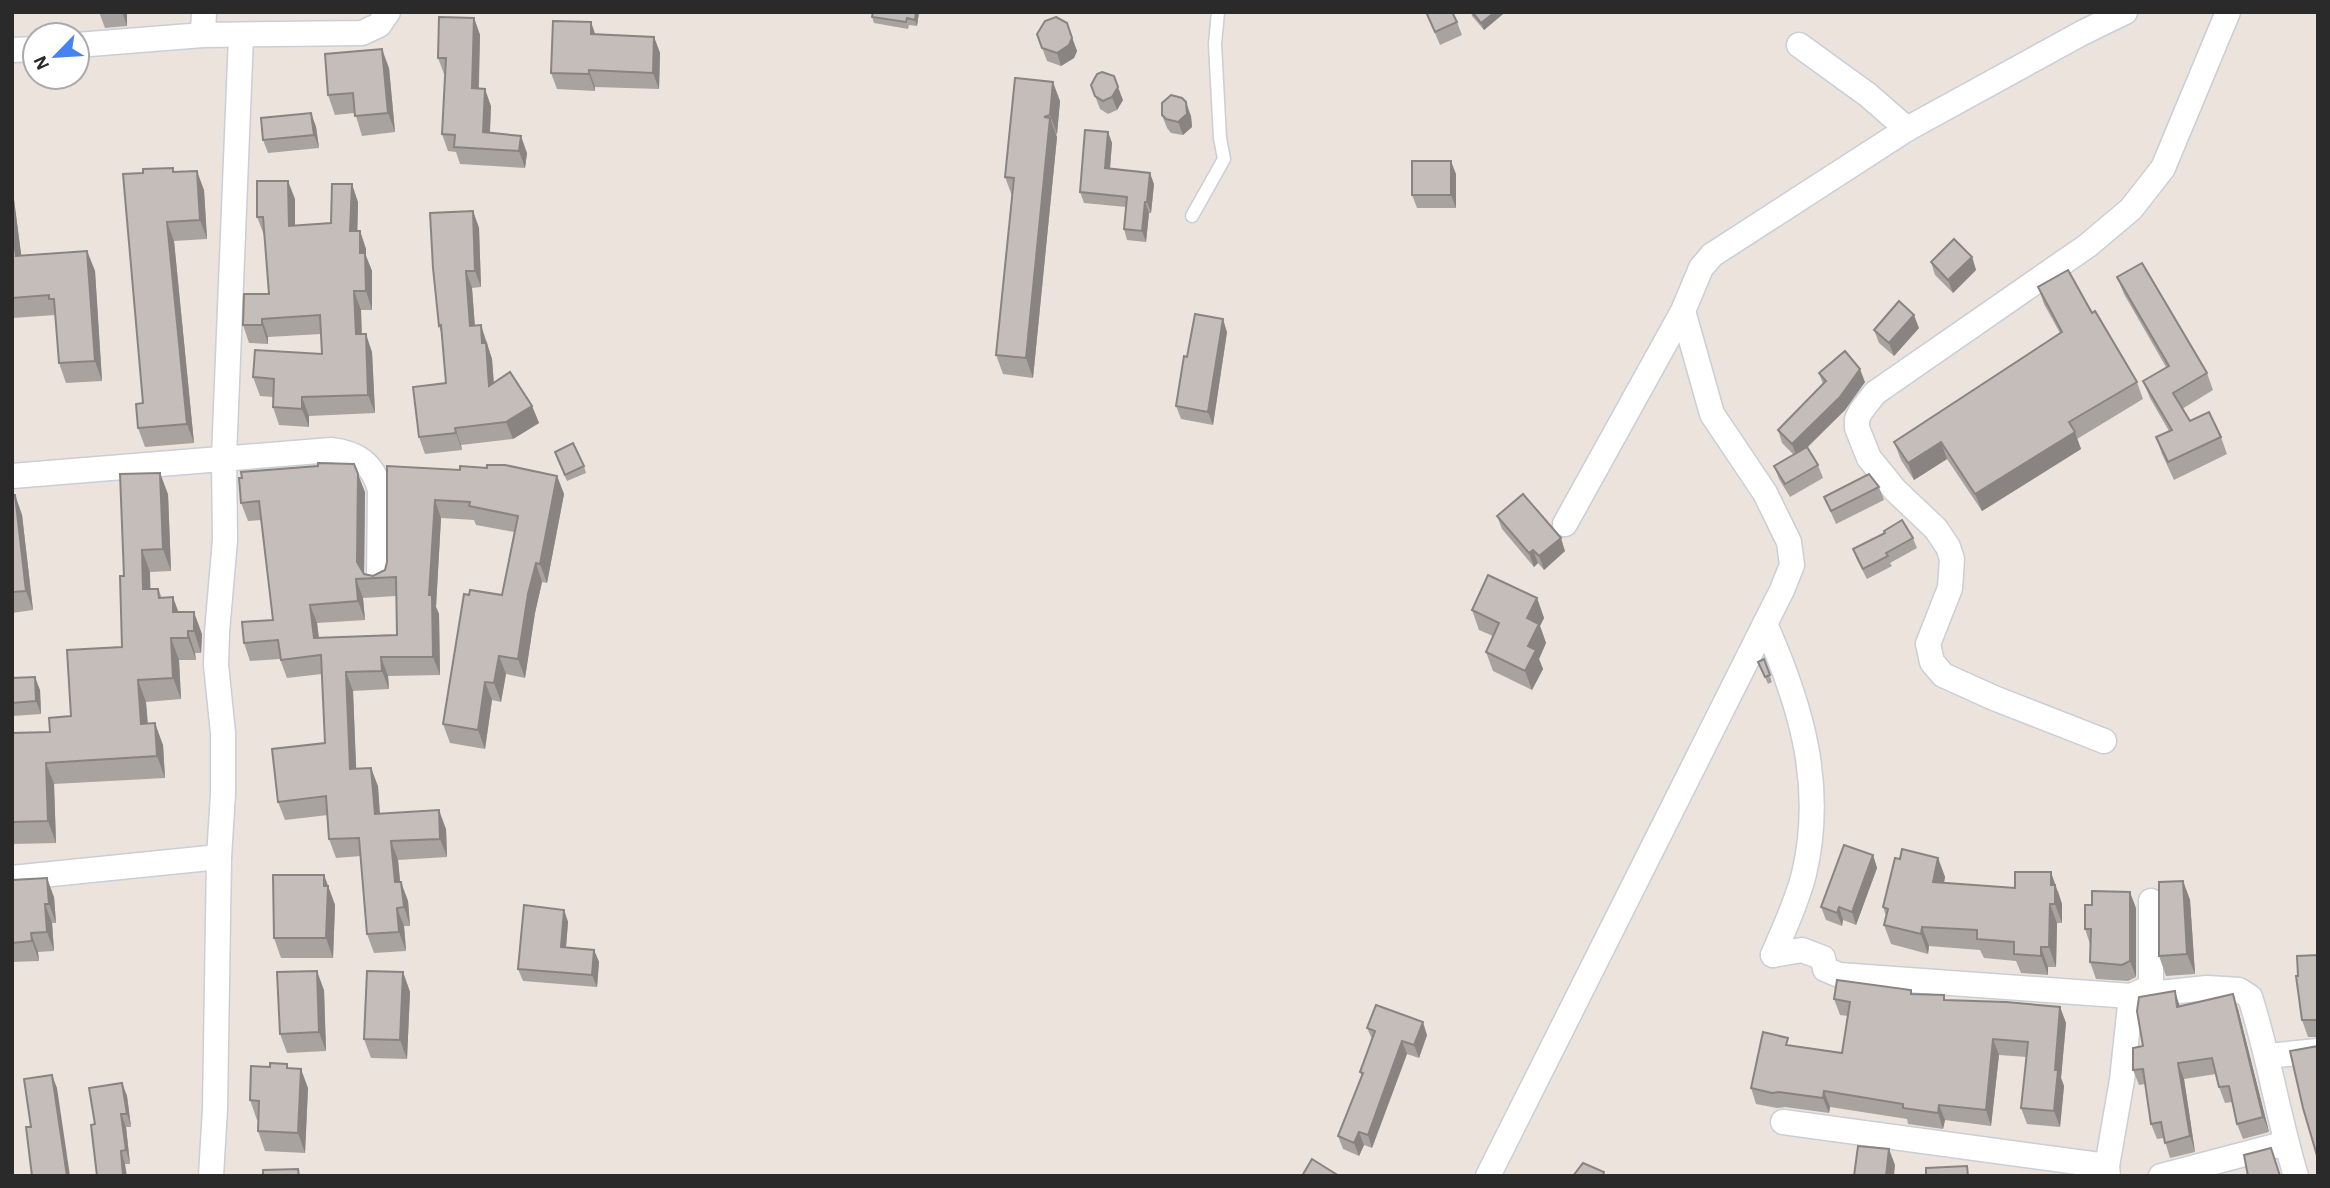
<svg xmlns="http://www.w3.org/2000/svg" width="2330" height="1188" viewBox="0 0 2330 1188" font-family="'Alegreya Sans',sans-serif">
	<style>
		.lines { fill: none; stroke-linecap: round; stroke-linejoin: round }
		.service-casing { stroke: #c9ced7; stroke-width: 15 }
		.minor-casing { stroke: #c9ced7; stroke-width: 27 }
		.service { stroke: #fff; stroke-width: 12 }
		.minor { stroke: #fff; stroke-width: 24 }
		.wall { fill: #a9a3a0; fill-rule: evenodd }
		.shaded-wall { fill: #898482 }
		.building { fill: #c4bdba; stroke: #898482; stroke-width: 2; fill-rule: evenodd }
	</style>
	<rect width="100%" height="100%" fill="#ece3dd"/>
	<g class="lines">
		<g class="service-casing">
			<path id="service" d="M1192,216L1224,159L1220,138L1215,44L1218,12"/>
		</g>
		<g class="minor-casing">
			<g id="minor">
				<path d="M203,35L204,12"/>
				<path d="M77,45L203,35L362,33L379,25L388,12"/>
				<path d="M1799,45L1868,95L1907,129"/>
				<path d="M12,50L35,49"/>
				<path d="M12,476L331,450C358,453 373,464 380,490L379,580"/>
				<path d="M1565,524L1683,311L1701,268L1712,255L1907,129L2082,33L2125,12"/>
				<path d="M1765,624C1801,705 1825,785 1804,874C1797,902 1784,929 1773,955"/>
				<path d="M2104,741L1994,698L1943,675L1932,662L1928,644L1950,588L1952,559L1948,547L1936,529L1895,490L1869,458L1857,428V419L1861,411L1875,393L2087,246L2131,209L2163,168L2228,12"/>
				<path d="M12,878L219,857"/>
				<path d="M1773,955L1802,950L1823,958L1825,969L1839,975L2131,996L2207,988L2239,990L2250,997C2269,1056 2278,1117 2296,1176"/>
				<path d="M2267,1056L2318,1051"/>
				<path d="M1783,1122L2107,1166"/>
				<path d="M211,1176L215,1109L219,857L223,794V733L216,665L217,632L225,540L224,457L241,36"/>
				<path d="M1488,1176L1782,590L1792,565L1789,542L1765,493L1712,414L1683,311"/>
				<path d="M2108,1176L2107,1166L2122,1080L2131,996L2151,987V901"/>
				<path d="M2161,1176L2286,1143"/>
			</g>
		</g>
		<use href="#service" class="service"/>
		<use href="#minor" class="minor"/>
	</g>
	<g class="wall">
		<path d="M99,12H127V26L105,28Z"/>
		<path d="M873,12H919L917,26L909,25L908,29L874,23L872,17Z"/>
		<path d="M1426,12L1457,22L1462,35L1440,45Z"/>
		<path d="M1471,12H1502L1503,14L1484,30L1472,16Z"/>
		<path d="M474,18L480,35L479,89L491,106L490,133L527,153L525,168L460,164L456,152L448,151L442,134L445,75L444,74L438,58Z"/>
		<path d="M1067,23L1077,51L1074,58L1061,66L1047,61L1037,34Z"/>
		<path d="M596,34L654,37L660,53L659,89L595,87V91L557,89L551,73Z"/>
		<path d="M389,68L395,132L362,136L355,113L335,115L328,95Z"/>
		<path d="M1015,78L1060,101L1057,134L1056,135L1057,137L1033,378L1003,374L996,355L1012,196L1005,177Z"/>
		<path d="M1091,85L1123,100L1117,110L1108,114L1100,109Z"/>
		<path d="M311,113L316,127L319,148L268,153L263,140Z"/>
		<path d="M1162,115L1191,116L1192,127L1183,135L1171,133L1167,128Z"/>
		<path d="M1108,132L1112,143L1110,169L1154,184L1151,213H1149L1146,242L1127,240L1124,229L1126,207L1084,203L1080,192Z"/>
		<path d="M175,172L204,190L207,239L174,241L194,443L145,447L138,428L143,403L123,174Z"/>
		<path d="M1456,174V208H1417L1412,195Z"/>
		<path d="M12,184L21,256L87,251L95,271L102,381L66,383L59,363L55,315L12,318Z"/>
		<path d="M295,199V226L331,223L358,202L357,231H360L366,249V256L372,271V310H361L362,334L372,352L375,413L309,416V427L279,425L273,407V397L260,396L253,377L322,354L321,334L268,337V344L249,343L243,325L269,294L265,235H264L257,217Z"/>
		<path d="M473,211L479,228L481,287L472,288L475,326L487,342L488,347L492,359L494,383L532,406L539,423L513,439L461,445L462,450L425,454L419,437L446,383L442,335L439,326Z"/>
		<path d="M1972,257L1976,270L1953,293L1935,275L1931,262Z"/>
		<path d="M2117,277L2207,373L2213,390L2182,409L2190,421L2221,437L2227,454L2174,480L2162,454L2156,437L2169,431L2150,398L2143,381L2166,367L2124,294Z"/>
		<path d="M2038,287L2092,313L2137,382L2143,399L2077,439L2081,449L1982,511L1947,459L1914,480L1901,460L1894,442L2060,333L2044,304Z"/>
		<path d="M1919,328L1894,356L1879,343L1874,330Z"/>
		<path d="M1227,332L1213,425L1181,419L1176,406L1187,357Z"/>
		<path d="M1819,373L1865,382L1845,410L1808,447L1818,465L1823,478L1790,497L1779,479L1774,466L1794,455L1782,443L1778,430L1823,384Z"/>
		<path d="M557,459L584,466L586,473L567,481Z"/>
		<path d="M387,466L557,476L564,494L547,583L542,582L535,613L525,678L506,674L501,702L492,700L485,749L450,743L443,724L502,595L514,532L476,525L474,520L441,518L436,607L439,614L440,675L388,676L389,689L353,691L356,769L378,786L380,814L446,829L447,857L398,860L400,882L408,901L410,926H404L406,951L374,953L367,934L361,856L336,858L329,839L328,815L285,820L278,802L325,743L322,674L287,678L280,659L250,661L244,643L273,620L261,520L248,521L241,503L365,492L364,574L373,576L385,570L387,562ZM396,596L397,635L319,638L317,623L365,620L363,598Z"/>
		<path d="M1879,487L1884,500L1836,524L1824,497Z"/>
		<path d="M168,494L171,571L150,572V589H158L162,598L202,634L201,653H195L196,660H179L181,699L146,702L148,723L163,745L165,778L54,784L56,843L12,844V733L50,732L71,716L122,647L124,576Z"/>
		<path d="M12,495H15L22,515L33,610L12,613Z"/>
		<path d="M1497,516L1565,551L1544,570L1538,563L1534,567L1502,529Z"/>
		<path d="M1885,533L1913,538L1917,548L1890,563L1892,566L1867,579L1857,560L1853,549Z"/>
		<path d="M1537,598L1544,618L1540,626L1546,643L1539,659L1543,669L1532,690L1493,671L1486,652L1493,636L1479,630L1472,610Z"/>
		<path d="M1764,659L1772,682L1768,684L1758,662Z"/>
		<path d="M12,678L40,690L41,714L12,716Z"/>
		<path d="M1873,855L1877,868L1856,925L1843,920L1842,926L1826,920L1821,907Z"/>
		<path d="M1938,858L1945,877L1944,883L2058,891L2062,904V923H2057L2056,967H2048V975L2021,973L2016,961L1984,958L1980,950L1929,946L1928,954L1891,944L1884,925L1886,916L1883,907L1900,859Z"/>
		<path d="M324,875L335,905L333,958H281L274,938Z"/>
		<path d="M12,880L54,897L56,923H52L54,951L38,952L39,961L12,962Z"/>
		<path d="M2183,881L2190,900L2195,974L2166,976L2159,956Z"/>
		<path d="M2136,908V977L2128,981L2096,979L2090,962V944L2085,929Z"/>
		<path d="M564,910L568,922L566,948L594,950L599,962L597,987L523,981L518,969Z"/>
		<path d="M2318,955V1037H2308L2302,1020L2298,976Z"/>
		<path d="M403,972L410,992L407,1059L371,1058L364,1039Z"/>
		<path d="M324,990L326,1051L287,1053L280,1034Z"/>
		<path d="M1912,994L1946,1000L2060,1007L2066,1023L2061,1078L2064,1086L2060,1127L2027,1124L2021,1108L2027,1057L1999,1055L1991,1126L1945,1120L1943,1129L1908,1124L1907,1119L1830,1107L1829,1113L1785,1107L1777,1108L1756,1104L1751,1088L1790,1045L1842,1053L1848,1016L1840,1015L1834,999Z"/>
		<path d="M2180,1006L2238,1009L2269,1132L2243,1139L2237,1124L2232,1102L2225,1103L2219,1087L2216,1074L2184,1079L2195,1152L2170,1158L2164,1138L2157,1139L2151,1124L2145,1084L2139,1085L2133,1070Z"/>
		<path d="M1367,1028L1427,1035L1419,1058L1407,1054L1372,1148L1364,1145L1359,1156L1343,1149L1338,1136L1362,1077L1360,1072L1372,1039Z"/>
		<path d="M289,1069L308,1088L305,1153L265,1151L258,1131L259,1120H257L250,1100Z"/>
		<path d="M122,1083L127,1096L131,1127H126L130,1164H125L95,1124Z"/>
	</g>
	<g class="shaded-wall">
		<path d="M122,12H127V26Z"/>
		<path d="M916,12H919L917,26L915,20Z"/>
		<path d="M1495,12H1502L1503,14L1484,30L1481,23Z"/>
		<path d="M474,18L480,35L478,105L472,88Z"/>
		<path d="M591,22L597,39L591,34Z"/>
		<path d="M654,37L660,53L659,89L653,73Z"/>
		<path d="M1072,38L1077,51L1074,58L1061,66L1057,53Z"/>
		<path d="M382,49L389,68L395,132L388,113Z"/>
		<path d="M589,70L595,87V91L589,74Z"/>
		<path d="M1053,82L1060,101L1057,134L1050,115Z"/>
		<path d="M1118,87L1123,100L1117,110L1112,97Z"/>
		<path d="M485,89L491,106L489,149L483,132Z"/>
		<path d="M1186,102L1191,116L1192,127L1183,135L1178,122Z"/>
		<path d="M311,113L316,127L319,148L314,135Z"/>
		<path d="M1050,118L1057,137L1033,378L1026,358Z"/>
		<path d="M1108,132L1112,143L1109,179L1105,168Z"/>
		<path d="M521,136L527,153L525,168L519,151Z"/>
		<path d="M1451,161L1456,174V208L1451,195Z"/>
		<path d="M197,171L204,190L207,239L200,220Z"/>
		<path d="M1150,173L1154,184L1151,213L1147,202Z"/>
		<path d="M288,181L295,199V244L289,226Z"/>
		<path d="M12,184L24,276L16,256L12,223Z"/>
		<path d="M352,184L358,202L357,249L350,231Z"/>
		<path d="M1145,202L1149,213L1146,242L1142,231Z"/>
		<path d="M473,211L479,228L481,287L475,271Z"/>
		<path d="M167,222L174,241L194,443L187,424Z"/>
		<path d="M360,231L366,249V256L372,271V310L366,291L360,253Z"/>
		<path d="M87,251L95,271L102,381L95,361Z"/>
		<path d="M1972,257L1976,270L1953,293L1948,280Z"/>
		<path d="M466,271L472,288L476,343L470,326Z"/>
		<path d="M354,291L361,310L362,353L356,334Z"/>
		<path d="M1914,315L1919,328L1894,356L1889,343Z"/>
		<path d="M262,319L268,337V344L262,325Z"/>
		<path d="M1223,319L1227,332L1213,425L1208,412Z"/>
		<path d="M481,325L492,359L495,403L489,386L482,343Z"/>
		<path d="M366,334L372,352L375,413L368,395Z"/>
		<path d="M1860,369L1865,382L1845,410L1797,457L1792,444Z"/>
		<path d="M302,397L309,416V427L302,409Z"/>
		<path d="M532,406L539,423L513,439L506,422Z"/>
		<path d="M455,428L461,445L462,450L456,433Z"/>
		<path d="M2075,432L2081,449L1982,511L1975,494Z"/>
		<path d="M1941,442L1947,459L1914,480L1908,463Z"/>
		<path d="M160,473L168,494L171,571L163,549Z"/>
		<path d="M358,474L365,492L364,581L357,562Z"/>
		<path d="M557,476L564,494L547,583L540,564Z"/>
		<path d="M15,495L22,515L33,610L26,591Z"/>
		<path d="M435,500L441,518L436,607L439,614L440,675L433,657L429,595Z"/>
		<path d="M1561,538L1565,551L1544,570L1539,556Z"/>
		<path d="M142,550L150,572L151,611L143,589Z"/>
		<path d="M1533,550L1538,563L1534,567L1529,553Z"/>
		<path d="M536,563L542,582L535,613L525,678L518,659L528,594Z"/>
		<path d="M356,579L363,598L365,620L358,601Z"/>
		<path d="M173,597L181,619L173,612Z"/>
		<path d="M1537,598L1544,618L1540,626L1546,643L1539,659L1543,669L1532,690L1525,671L1528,646L1527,618Z"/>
		<path d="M310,605L317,623L321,657L314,638Z"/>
		<path d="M194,612L202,634L201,653L194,631Z"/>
		<path d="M188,631L195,653L196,660L188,638Z"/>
		<path d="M171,638L179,660L181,699L173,678Z"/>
		<path d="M499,656L506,674L501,702L494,683Z"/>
		<path d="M381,657L388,676L389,689L382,671Z"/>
		<path d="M346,672L353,691L357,788L350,769Z"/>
		<path d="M35,677L40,690L41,714L36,701Z"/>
		<path d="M138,680L146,702L149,746L141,724Z"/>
		<path d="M485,682L492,700L485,749L478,730Z"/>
		<path d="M155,723L163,745L165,778L157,756Z"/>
		<path d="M46,763L54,784L56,843L48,821Z"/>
		<path d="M371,768L378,786L381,833L375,814Z"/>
		<path d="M439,810L446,829L447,857L440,839Z"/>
		<path d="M391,841L398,860L402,901L395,882Z"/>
		<path d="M1873,855L1877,868L1856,925L1852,912Z"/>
		<path d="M1938,858L1945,877L1940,902L1933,882Z"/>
		<path d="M2051,872L2062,904V923L2055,904L2051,885Z"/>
		<path d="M324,875L335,905L333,958L326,938Z"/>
		<path d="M47,878L54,897L56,923L49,904Z"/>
		<path d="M2183,881L2190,900L2195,974L2187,954Z"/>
		<path d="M401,882L408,901L410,926L404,907Z"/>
		<path d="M2130,892L2136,908V977L2130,961Z"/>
		<path d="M45,904L52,923L54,951L47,932Z"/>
		<path d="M2050,904L2057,923L2056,967L2049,947Z"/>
		<path d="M1839,907L1843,920L1842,926L1837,913Z"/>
		<path d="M397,908L404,926L406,951L399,932Z"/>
		<path d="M564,910L568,922L565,959L561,947Z"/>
		<path d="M1922,927L1929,946L1928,954L1921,934Z"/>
		<path d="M31,933L38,952L39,961L32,941Z"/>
		<path d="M2041,947L2048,967V975L2041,956Z"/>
		<path d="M594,950L599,962L597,987L592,975Z"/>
		<path d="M317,971L324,990L326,1051L319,1032Z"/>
		<path d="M403,972L410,992L407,1059L400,1040Z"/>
		<path d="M2175,991L2180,1007H2177Z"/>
		<path d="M2233,994L2238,1009L2269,1132L2263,1117Z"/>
		<path d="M2060,1007L2066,1023L2061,1078L2064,1086L2060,1127L2054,1111L2055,1070Z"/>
		<path d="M1423,1022L1427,1035L1419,1058L1414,1045Z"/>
		<path d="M1993,1039L1999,1055L1991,1126L1986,1110Z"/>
		<path d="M1402,1041L1407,1054L1372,1148L1368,1135Z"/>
		<path d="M2178,1063L2184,1079L2195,1152L2190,1136Z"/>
		<path d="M301,1069L308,1088L305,1153L298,1133Z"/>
		<path d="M52,1075L57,1088L70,1176H67Z"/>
		<path d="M122,1083L127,1096L131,1127L127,1114Z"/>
		<path d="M1824,1091L1830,1107L1829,1113L1823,1098Z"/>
		<path d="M1939,1105L1945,1120L1943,1129L1938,1113Z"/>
		<path d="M121,1114L126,1127L130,1164L126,1150Z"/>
		<path d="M1359,1132L1364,1145L1359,1156L1354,1143Z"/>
		<path d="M1889,1149L1895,1165L1894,1176H1886Z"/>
		<path d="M121,1151L125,1164L127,1176H123Z"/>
	</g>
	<g class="building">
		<path d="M873,12H916L915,20L907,18L906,22L872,17Z"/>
		<path d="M1426,12H1452L1457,22L1435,32Z"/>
		<path d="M1472,12H1495L1481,23Z"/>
		<path d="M439,17L474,18L472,88L485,89L483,132L521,136L519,151L454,147L455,135L442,134L446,58H438Z"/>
		<path d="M1056,17L1067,23L1072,38L1069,45L1057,53L1042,48L1037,34L1045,21Z"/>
		<path d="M553,21L591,22V34L654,37L653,73L589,70V74L551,73Z"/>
		<path d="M382,49L388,113L355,116L353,93L328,95L325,54Z"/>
		<path d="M1102,72L1114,76L1118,87L1112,97L1103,101L1095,96L1091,85L1097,74Z"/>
		<path d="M1015,78L1053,82L1050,115L1044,117L1050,118L1026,358L996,355L1014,178L1005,177Z"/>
		<path d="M1171,95L1182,98L1186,102L1187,114L1178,122L1166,119L1162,115V103Z"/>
		<path d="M311,113L314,135L263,140L261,118Z"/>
		<path d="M1085,130L1108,132L1105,168L1150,173L1147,202H1145L1142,231L1124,229L1127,197L1080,192Z"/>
		<rect x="1412" y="161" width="39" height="34"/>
		<path d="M173,168V172L197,171L200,220L167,222L187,424L138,428L136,404L143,403L123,174L143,173V169Z"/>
		<path d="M257,181H288L289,226L331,223L332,184H352L350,231H360V253H365L366,291H354L356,334H366L368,395L302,397V409L273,407L274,379L253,377L255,350L322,354L320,315L262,319V325H243L244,294H269L263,217H257Z"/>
		<path d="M473,211L475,271H466L470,326L481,325L482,343H486L489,386L510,372L532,406L506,422L455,428L456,433L419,437L413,387L446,383L441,325L439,326L433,268L430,213Z"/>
		<path d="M12,223L16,256L87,251L95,361L59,363L54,299H49V295L12,298Z"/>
		<path d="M1954,239L1972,257L1948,280L1931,262Z"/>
		<path d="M2142,263L2207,373L2173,393L2190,421L2209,412L2221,437L2168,462L2156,437L2172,430L2143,381L2169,366L2117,277Z"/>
		<path d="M2068,270L2092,313L2095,311L2137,382L2069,422L2075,432L1975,494L1941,442L1908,463L1894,442L2062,332L2038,287Z"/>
		<path d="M1899,301L1914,315L1889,343L1874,330Z"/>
		<path d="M1195,314L1223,319L1208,412L1176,406L1184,356L1187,357Z"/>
		<path d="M1845,351L1860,369L1840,397L1792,444L1778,430L1826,381L1819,373Z"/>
		<path d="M573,443L584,466L565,475L555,452Z"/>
		<path d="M1807,447L1818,465L1785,484L1774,466Z"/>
		<path d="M318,463L354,464L358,474L357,562L364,574L373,576L385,570L387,562V466L460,470V466L487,468V465H505L557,476L540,564L536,563L528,594L518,659L499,656L494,683L485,682L478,730L443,724L464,594L469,595L470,590L502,595L518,516L469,506L470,502L435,500L429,595H432L433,657H381L382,671L346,672L350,769L371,768L375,814L439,810L440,839L391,841L395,882H401L404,907L397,908L399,932L367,934L359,838L329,839L326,796L278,802L272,749L325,743L321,655L281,660L278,640L244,643L242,622L273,620L259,501L241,503L239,478H242L241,472L318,466ZM396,577L397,635L314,638L310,605L358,601L356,579Z"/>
		<path d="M160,473L163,549L142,550L143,589H158L159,598L173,597V612H194V631H188V638H171L173,678L138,680L141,724L155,723L157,756L46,763L48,821L12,822V733L50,732L49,718L71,716L67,650L122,647L120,576H124L120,474Z"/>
		<path d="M1869,474L1879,487L1831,511L1824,497Z"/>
		<path d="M1523,494L1561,538L1539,556L1533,550L1529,553L1497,516Z"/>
		<path d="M12,495H15L26,591L12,592Z"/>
		<path d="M1902,520L1913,538L1886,553L1888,556L1863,569L1853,549L1885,533L1884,531Z"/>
		<path d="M1488,575L1537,598L1527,618L1539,624L1528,646L1536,650L1525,671L1486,652L1499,623L1472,610Z"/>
		<path d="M1764,659L1770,675L1765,677L1758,662Z"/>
		<path d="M35,677L36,701L12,703V678Z"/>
		<path d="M1844,845L1873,855L1852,912L1839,907L1837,913L1821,907Z"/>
		<path d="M1902,849L1938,858L1933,882L2015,888V872H2051V885H2055V904H2050L2049,947H2041V956L2014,954V942L1977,939V930L1922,927L1921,934L1884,925L1888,909L1883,907L1895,858L1900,859Z"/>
		<path d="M273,875H324V886H328L326,938H274Z"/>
		<path d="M47,878L49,904H45L47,932L31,933L32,941L12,943V880Z"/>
		<path d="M2183,881L2187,954L2159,956V882Z"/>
		<path d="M2092,891L2130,892V961L2122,965L2090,962L2091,929H2085V905H2092Z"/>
		<path d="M524,905L564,910L561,947L594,950L592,975L518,969Z"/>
		<path d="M2318,955V1020H2302L2296,976H2298L2297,956Z"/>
		<path d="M317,971L319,1032L280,1034L277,972Z"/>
		<path d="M367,971L403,972L400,1040L364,1039Z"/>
		<path d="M1837,980L1911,990V994L1944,995V1000L2006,1002L2060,1007L2055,1070H2058L2054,1111L2021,1108L2028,1042L1993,1039L1986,1110L1939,1105L1938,1113L1903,1108V1104L1824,1091L1823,1098L1779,1092L1772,1093L1751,1088L1763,1032L1788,1038L1786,1045L1842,1053L1850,1002L1834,999Z"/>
		<path d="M2175,991L2177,1007L2233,994L2263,1117L2237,1124L2229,1086L2219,1087L2212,1058L2178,1063L2190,1136L2165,1143L2161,1122L2151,1124L2143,1069L2133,1070V1048L2143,1046L2137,1011L2139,997Z"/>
		<path d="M1376,1005L1423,1022L1414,1045L1402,1041L1368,1135L1359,1132L1354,1143L1338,1136L1363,1073L1360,1072L1375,1031L1367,1028Z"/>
		<path d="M2318,1046V1159L2303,1108L2290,1051Z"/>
		<path d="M270,1063L287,1064V1068L301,1069L298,1133L258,1131L259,1101L250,1100L251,1066L270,1067Z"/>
		<path d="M52,1075L67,1176H32L26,1127H31L24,1079Z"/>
		<path d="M122,1083L127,1114H121L126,1150L121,1151L123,1176H97L91,1125L95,1124L89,1088Z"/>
		<path d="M1858,1146L1889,1149L1886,1176H1854Z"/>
		<path d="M2271,1148L2280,1176H2248L2244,1155Z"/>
		<path d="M1312,1159L1339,1176H1302Z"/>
		<path d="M1583,1163L1604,1172L1603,1176H1573Z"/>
		<path d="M1967,1166L1968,1176H1926V1168Z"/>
		<path d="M298,1169L299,1176H263V1170Z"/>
	</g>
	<rect width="2330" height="1188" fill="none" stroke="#2a2a2a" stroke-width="28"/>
	<g transform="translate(56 56) rotate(245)"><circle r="33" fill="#ffffff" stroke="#aaaaaa" stroke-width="2"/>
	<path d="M0-5L12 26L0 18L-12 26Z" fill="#4682f0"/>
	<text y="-10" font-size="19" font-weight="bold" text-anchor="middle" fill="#2a2a2a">N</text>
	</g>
</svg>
